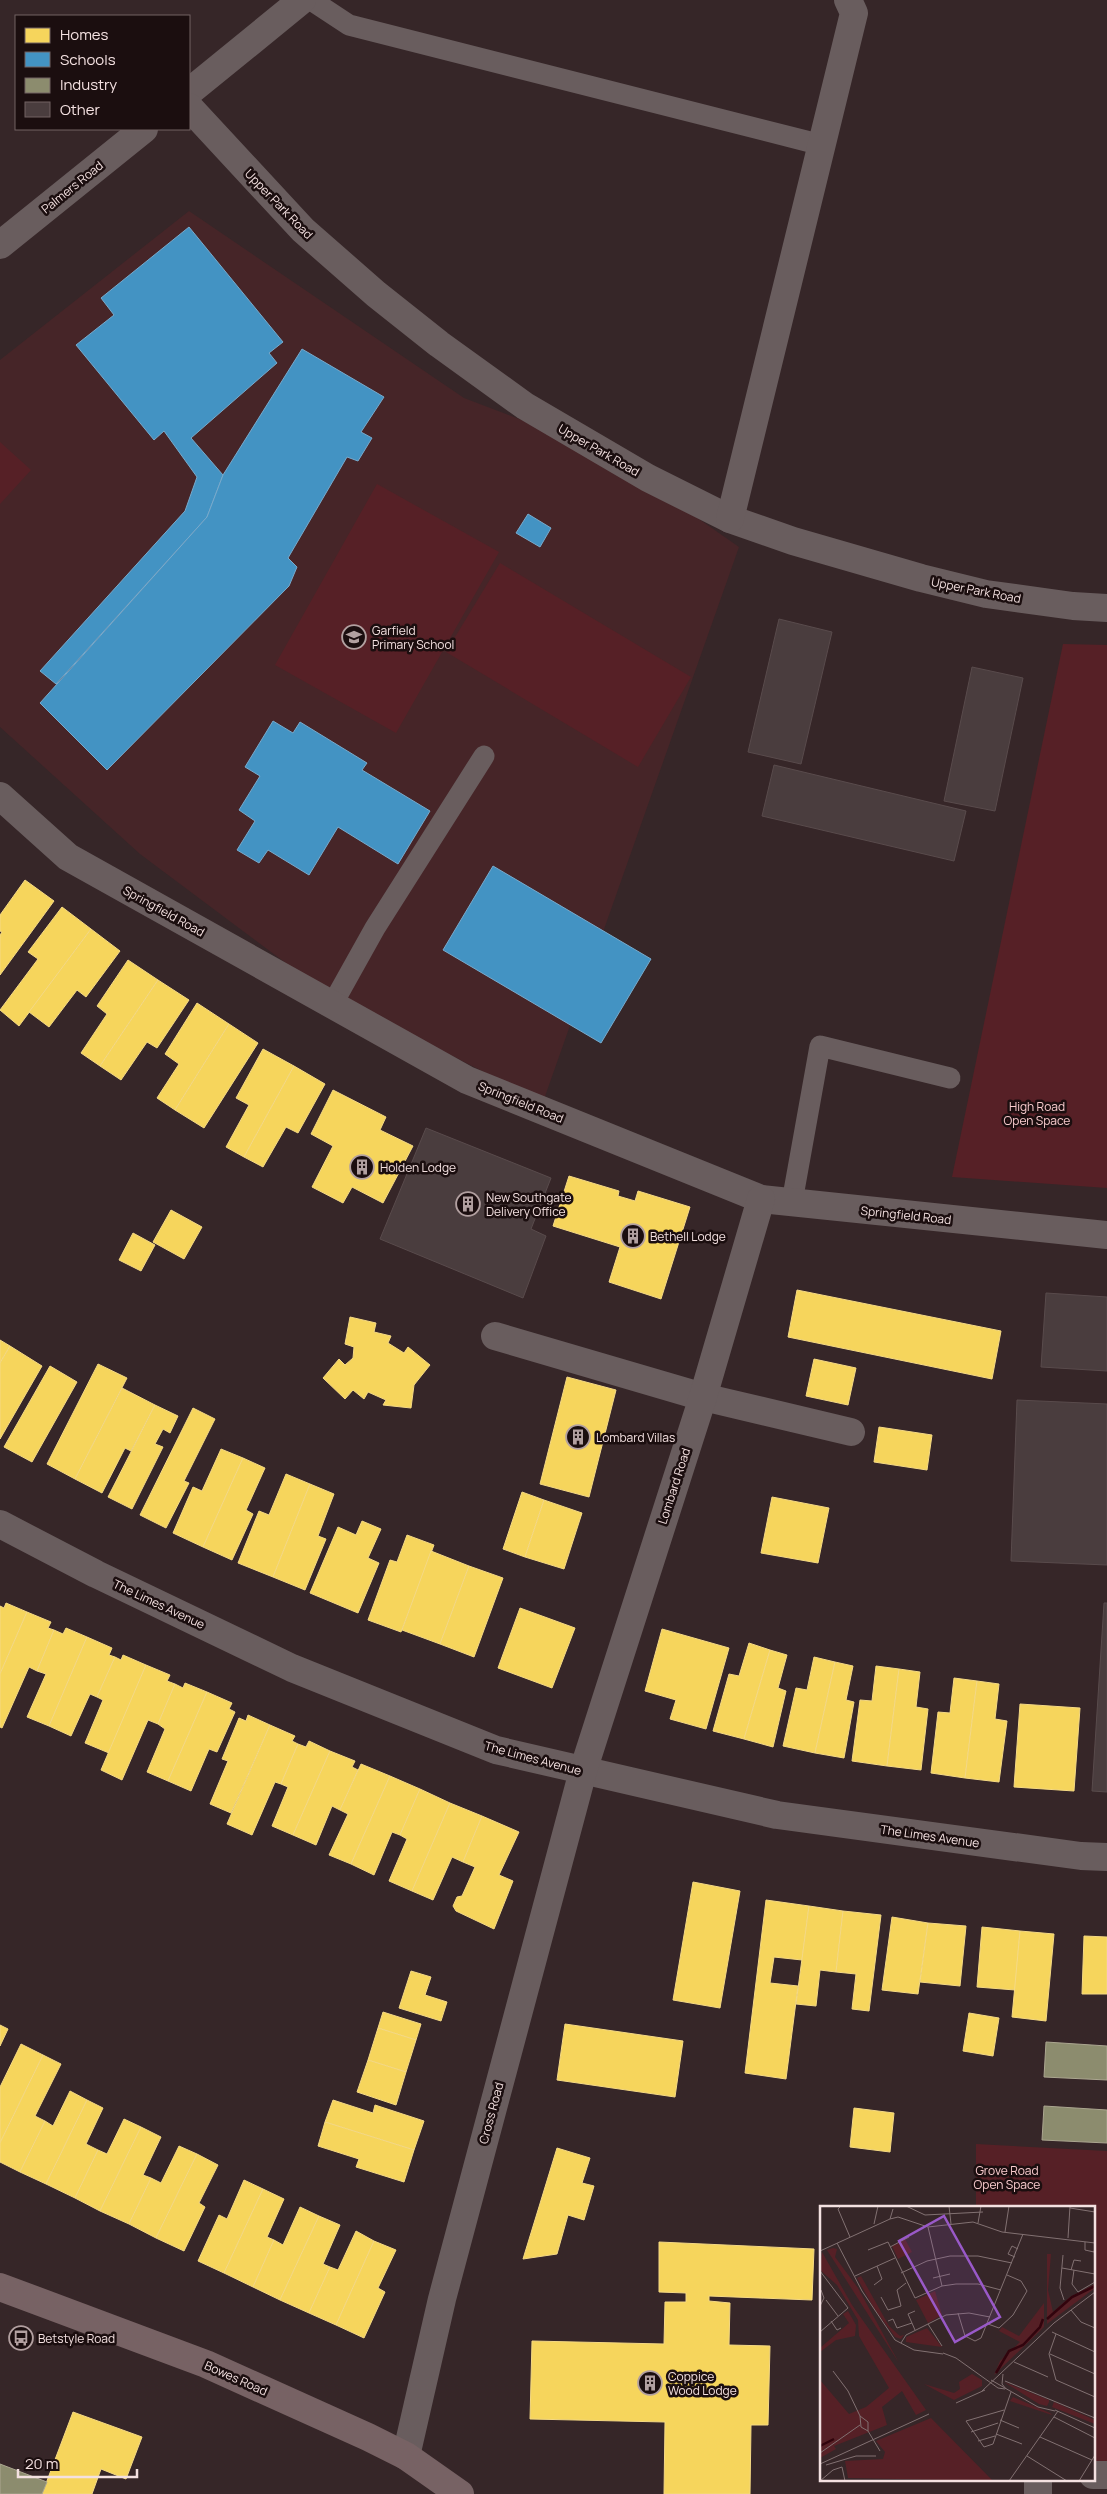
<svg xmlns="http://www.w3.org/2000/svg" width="1107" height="2494" viewBox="0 0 1107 2494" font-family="Manrope,sans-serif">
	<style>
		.built { fill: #462528 }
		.green { fill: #562026 }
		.homes { fill: #f6d55c; stroke: #f5d984 }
		.schools { fill: #4393c3; stroke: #78aacc }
		.industry { fill: #8c8c6e; stroke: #aba690 }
		.building { fill: #4a3d3e; stroke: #594b4c }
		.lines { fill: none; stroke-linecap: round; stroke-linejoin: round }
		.lane { stroke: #695d5e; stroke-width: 21 }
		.street { stroke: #695d5e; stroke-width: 28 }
		.primary { stroke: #776264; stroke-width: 28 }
		.labels { text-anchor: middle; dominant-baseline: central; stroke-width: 5; stroke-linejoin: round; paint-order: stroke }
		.street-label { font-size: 12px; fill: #f4e1e1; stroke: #1b0e0f }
		.poi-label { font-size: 12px; fill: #f4e1e1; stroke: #1b0e0f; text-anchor: start }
		.park-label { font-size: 12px; fill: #f9ccce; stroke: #1b0e0f }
		.inset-river { fill: none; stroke: #31040d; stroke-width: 2.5 }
		.inset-road { fill: none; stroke: #827172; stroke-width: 1 }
		.view { fill: #9959c8; fill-opacity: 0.15; stroke: #9959c8; stroke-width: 2.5 }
		.inset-edge { fill: none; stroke: #f4e1e1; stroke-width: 2.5 }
	</style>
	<rect width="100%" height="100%" fill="#362628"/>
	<path class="built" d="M189,211L464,398L600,450L739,547L543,1102L421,1040L377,1031L140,854L0,727V360Z"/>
	<g class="green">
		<path d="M0,442L31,470L0,504Z"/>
		<path d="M377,484L499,552L396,733L275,665Z"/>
		<path d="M500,563L691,677L638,767L446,652Z"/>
		<path d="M1063,644L1107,645V1188L952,1177Z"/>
		<path d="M976,2144L1107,2151V2481L1093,2480V2208H976Z"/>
	</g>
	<g class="homes">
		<path d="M25,880L54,901L0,975V935L2,932L0,931V915Z"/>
		<path d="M62,907L91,929L19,1026L0,1010L38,959L28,952Z"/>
		<path d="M91,929L120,951L86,997L77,990L49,1027L29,1012Z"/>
		<path d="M128,960L158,980L100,1066L81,1053L107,1014L97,1006Z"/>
		<path d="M158,980L189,1000L157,1048L147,1042L121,1080L100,1066Z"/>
		<path d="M197,1003L229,1024L175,1110L157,1098L179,1064L165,1054Z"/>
		<path d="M229,1024L258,1043L204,1128L175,1110Z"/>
		<path d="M263,1049L294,1066L244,1157L226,1147L249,1105L236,1098Z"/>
		<path d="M294,1066L325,1084L298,1133L286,1127L263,1167L244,1157Z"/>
		<path d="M333,1090L386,1117L380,1130L413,1146L383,1203L352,1187L343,1203L312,1187L333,1146L311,1134Z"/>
		<path d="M569,1176L619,1191L618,1196L635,1201L638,1191L690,1207L661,1299L609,1282L620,1247L553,1226Z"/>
		<path d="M171,1210L202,1227L184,1259L153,1242Z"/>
		<path d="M133,1233L155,1245L141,1271L119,1260Z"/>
		<path d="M797,1290L1001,1331L992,1379L788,1337Z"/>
		<path d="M350,1317L376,1323L374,1332L391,1336L388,1343L404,1353L408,1347L430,1365L414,1385L411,1408L383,1405L386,1400L368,1392L364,1399L353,1390L345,1399L323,1378L339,1359L345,1365L353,1358L354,1347L345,1344Z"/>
		<path d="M0,1340L10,1346L0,1363Z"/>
		<path d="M10,1346L42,1366L0,1439V1363Z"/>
		<path d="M814,1359L856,1368L848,1405L806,1396Z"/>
		<path d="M98,1364L127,1378L75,1479L47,1464Z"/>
		<path d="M50,1366L77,1382L32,1462L4,1447Z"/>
		<path d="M567,1377L616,1390L589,1497L540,1484Z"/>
		<path d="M122,1388L155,1405L131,1451L125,1448L102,1493L75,1479Z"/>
		<path d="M155,1405L178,1416L170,1433L163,1429L155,1444L163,1447L132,1509L108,1497Z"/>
		<path d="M193,1408L215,1419L184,1481L189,1483L166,1528L140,1515Z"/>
		<path d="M879,1427L932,1435L927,1470L874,1462Z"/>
		<path d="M221,1449L243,1458L203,1547L173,1533L193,1487L202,1491Z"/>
		<path d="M243,1458L265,1468L246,1510L253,1514L232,1560L203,1547Z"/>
		<path d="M286,1474L310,1484L273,1577L238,1563L259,1511L269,1515Z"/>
		<path d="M310,1484L334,1494L318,1536L326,1539L305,1590L273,1577Z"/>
		<path d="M522,1492L544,1500L525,1557L503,1549Z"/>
		<path d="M772,1497L829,1508L818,1563L761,1553Z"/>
		<path d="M544,1500L582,1513L564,1569L525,1557Z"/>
		<path d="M362,1521L381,1529L368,1558L379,1563L358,1613L310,1593L338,1527L356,1535Z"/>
		<path d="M407,1535L434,1545L401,1632L368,1620L390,1560L397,1562Z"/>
		<path d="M431,1551L469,1566L440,1644L402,1630Z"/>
		<path d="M469,1566L503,1578L474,1657L440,1644Z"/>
		<path d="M6,1603L27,1612L0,1674V1606L4,1608Z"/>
		<path d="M520,1608L575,1628L552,1688L498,1668Z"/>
		<path d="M27,1612L51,1622L48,1628L54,1630L37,1671L29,1667L2,1728L0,1727V1674Z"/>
		<path d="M66,1628L87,1637L49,1726L27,1717L46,1674L37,1671L54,1630L63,1634Z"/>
		<path d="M662,1629L729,1648L706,1729L670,1719L676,1700L645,1691Z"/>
		<path d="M87,1637L112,1648L109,1655L115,1657L97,1697L90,1694L71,1736L49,1726Z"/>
		<path d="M749,1643L770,1650L744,1739L713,1731L729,1674L739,1676Z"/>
		<path d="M770,1650L787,1655L778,1688L786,1691L773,1747L744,1739Z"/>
		<path d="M123,1655L146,1665L109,1753L85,1743L103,1700L97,1697L115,1657L121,1660Z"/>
		<path d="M814,1657L835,1662L815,1753L783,1746L796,1688L807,1690Z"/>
		<path d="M835,1662L853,1666L846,1700L854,1702L844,1758L815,1753Z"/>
		<path d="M146,1665L170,1675L167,1681L175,1684L158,1724L148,1720L122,1780L101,1770Z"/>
		<path d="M876,1666L899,1669L887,1766L852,1761L860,1700L872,1701Z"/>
		<path d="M899,1669L920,1672L916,1707L928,1709L921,1770L887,1766Z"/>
		<path d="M954,1678L977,1681L965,1778L931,1773L938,1712L950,1713Z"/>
		<path d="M977,1681L999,1684L995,1719L1007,1721L999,1782L965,1778Z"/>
		<path d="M185,1683L207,1692L168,1781L147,1772L165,1729L158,1724L175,1684L183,1688Z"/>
		<path d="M207,1692L232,1703L229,1709L235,1712L217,1752L209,1749L191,1791L168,1781Z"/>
		<path d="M1020,1704L1080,1708L1074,1791L1014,1787Z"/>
		<path d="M248,1715L270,1725L231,1813L210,1804L228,1761L222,1759L239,1718L246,1721Z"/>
		<path d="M270,1725L295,1736L292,1741L298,1744L281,1784L275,1782L252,1835L227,1824Z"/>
		<path d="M309,1741L330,1751L293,1835L272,1826L288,1787L281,1784L298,1744L306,1747Z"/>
		<path d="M330,1751L355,1761L352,1767L358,1770L340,1810L332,1806L316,1845L293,1835Z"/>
		<path d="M361,1764L390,1776L351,1864L329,1855L348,1814L340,1810Z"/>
		<path d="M390,1776L420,1789L400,1835L392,1832L374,1875L351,1864Z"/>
		<path d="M420,1789L450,1803L412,1891L389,1881L407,1839L400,1835Z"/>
		<path d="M450,1803L482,1816L463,1862L452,1857L433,1900L412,1891Z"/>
		<path d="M482,1816L519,1832L499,1875L513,1881L494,1929L456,1911L453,1906L457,1897L462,1896L475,1867L463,1862Z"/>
		<path d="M693,1882L740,1891L720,2008L673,2000Z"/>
		<path d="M766,1900L809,1906L802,1960L774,1957L770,1983L798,1986L786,2079L745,2073Z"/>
		<path d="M809,1906L843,1911L836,1972L820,1970L816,2006L796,2004Z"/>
		<path d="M843,1911L881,1915L869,2011L852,2009L856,1974L836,1972Z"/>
		<path d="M892,1917L928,1923L918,1994L882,1990Z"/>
		<path d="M928,1923L966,1926L960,1986L920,1982Z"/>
		<path d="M982,1927L1020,1931L1015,1990L977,1987Z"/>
		<path d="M1020,1931L1054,1934L1046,2021L1012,2017Z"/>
		<path d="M1084,1936L1107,1937V1994H1082Z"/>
		<path d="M411,1971L431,1977L425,1995L447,2002L441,2021L399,2008Z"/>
		<path d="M383,2012L421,2024L416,2040L378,2028Z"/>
		<path d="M969,2013L999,2018L993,2056L963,2051Z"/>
		<path d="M565,2024L683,2041L675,2097L557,2080Z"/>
		<path d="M0,2025L8,2029L0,2046Z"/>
		<path d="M378,2028L416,2040L406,2072L368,2060Z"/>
		<path d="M21,2044L43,2055L0,2143V2087Z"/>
		<path d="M43,2055L61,2064L35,2116L45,2121L20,2172L0,2162V2143Z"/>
		<path d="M368,2060L406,2072L396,2105L357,2092Z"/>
		<path d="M70,2091L87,2100L46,2184L20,2172L45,2121L53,2126Z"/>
		<path d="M87,2100L103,2108L86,2144L98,2150L75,2198L46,2184Z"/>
		<path d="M333,2100L373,2113L375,2105L424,2121L414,2150L325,2122Z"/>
		<path d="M854,2108L894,2113L890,2152L850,2147Z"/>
		<path d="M124,2119L141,2127L100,2211L75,2198L98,2150L107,2154Z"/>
		<path d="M325,2122L414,2150L404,2182L356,2167L359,2159L318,2146Z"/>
		<path d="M141,2127L161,2137L143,2175L151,2178L129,2224L100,2211Z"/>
		<path d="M179,2146L197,2154L156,2238L129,2224L151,2178L161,2183Z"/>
		<path d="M557,2148L590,2158L582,2183L594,2186L584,2220L568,2215L557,2254L523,2259Z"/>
		<path d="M197,2154L218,2165L199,2203L205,2207L184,2251L156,2238Z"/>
		<path d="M244,2180L263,2189L224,2273L198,2261L219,2215L227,2219Z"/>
		<path d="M263,2189L284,2199L267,2237L274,2240L253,2287L224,2273Z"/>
		<path d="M300,2207L319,2216L280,2300L253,2287L274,2240L283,2245Z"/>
		<path d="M319,2216L340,2225L323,2264L330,2267L309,2313L280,2300Z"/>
		<path d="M356,2231L374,2241L336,2325L309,2313L330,2267L338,2270Z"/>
		<path d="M374,2241L396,2250L378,2288L385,2292L364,2338L336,2325Z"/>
		<path d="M659,2242L814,2249L812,2300L709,2296V2301L730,2303L729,2345L770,2346L768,2425H751L750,2494H664L665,2422L530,2419L532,2341L664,2344L665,2302H686V2293L659,2292Z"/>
		<path d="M73,2412L142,2437L126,2479L101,2469L92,2494H42Z"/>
	</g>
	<g class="schools">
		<path d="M189,227L283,342L269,353L277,363L191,438L223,475L207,517L56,684L40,671L185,511L197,477L164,431L154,440L76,345L114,315L101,298Z"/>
		<path d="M302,349L384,397L361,432L372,438L358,461L347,457L288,558L297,567L289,586L107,770L40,703L207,517L223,475Z"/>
		<path d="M528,514L551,528L540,547L516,533Z"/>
		<path d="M273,721L293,733L300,722L367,763L362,770L430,811L398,864L338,827L309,875L268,850L259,863L237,850L255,821L239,810L260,776L245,767Z"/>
		<path d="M493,866L651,959L601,1043L443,950Z"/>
	</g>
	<g class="industry">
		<path d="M1046,2042L1107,2046V2080L1044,2077Z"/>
		<path d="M1044,2106L1107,2110V2143L1042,2140Z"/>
		<path d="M0,2464L47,2482L42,2494H0Z"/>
	</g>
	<g class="building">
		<path d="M779,619L832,632L801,764L748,752Z"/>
		<path d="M972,667L1023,678L995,811L944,801Z"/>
		<path d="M774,765L966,811L954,861L762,816Z"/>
		<path d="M426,1128L551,1178L531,1229L546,1236L523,1298L380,1239Z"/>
		<path d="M1046,1293L1107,1297V1371L1041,1367Z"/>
		<path d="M1017,1400L1107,1404V1565L1011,1561Z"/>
		<path d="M1104,1603H1107V1792L1092,1791Z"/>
	</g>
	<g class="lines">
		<g class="lane">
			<path d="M311,0L349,25L822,145"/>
			<path d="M332,1005L375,928L484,756"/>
			<path d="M792,1202L820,1046L950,1078"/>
		</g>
		<g class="street">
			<path d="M189,92L302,0"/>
			<path d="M189,107L303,230L376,294L439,344L525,406L648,478L730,519L793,541L921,578L986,594L1073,606L1107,608"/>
			<path d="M0,245L144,129"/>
			<path d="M730,519L854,13L848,0"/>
			<path d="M0,796L68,857L467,1080L761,1199L1107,1235"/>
			<path d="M495,1336L703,1397L851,1432"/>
			<path d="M0,1524L96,1574L292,1668L496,1750L777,1815L1081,1856L1107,1857"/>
			<path d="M406,2456L442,2299L583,1771L703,1397L761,1199"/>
			<path d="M1093,2475H1107"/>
			<path d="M1038,2494V2480"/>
		</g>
		<path class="primary" d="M0,2287L206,2364L368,2437L406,2456L460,2494"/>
	</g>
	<defs>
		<g id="school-ring" transform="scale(1.25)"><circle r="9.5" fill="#1b0e0f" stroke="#b2a0a0" stroke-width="1.5"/><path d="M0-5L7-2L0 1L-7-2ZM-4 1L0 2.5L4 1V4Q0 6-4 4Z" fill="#b2a0a0"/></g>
		<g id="building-ring" transform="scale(1.25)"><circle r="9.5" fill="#1b0e0f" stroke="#b2a0a0" stroke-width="1.5"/><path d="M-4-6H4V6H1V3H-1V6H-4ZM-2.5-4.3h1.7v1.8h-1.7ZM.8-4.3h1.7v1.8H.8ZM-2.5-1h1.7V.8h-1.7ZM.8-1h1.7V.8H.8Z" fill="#b2a0a0"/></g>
		<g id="bus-ring" transform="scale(1.25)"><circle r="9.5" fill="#1b0e0f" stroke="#b2a0a0" stroke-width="1.5"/><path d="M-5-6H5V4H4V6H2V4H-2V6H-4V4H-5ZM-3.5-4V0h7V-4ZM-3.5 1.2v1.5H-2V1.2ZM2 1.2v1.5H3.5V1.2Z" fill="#b2a0a0"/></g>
	</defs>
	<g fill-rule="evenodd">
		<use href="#school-ring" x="354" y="637"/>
		<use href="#building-ring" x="362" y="1167"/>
		<use href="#building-ring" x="468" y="1204"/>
		<use href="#building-ring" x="633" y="1236"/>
		<use href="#building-ring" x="578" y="1437"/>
		<use href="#bus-ring" x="21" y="2338"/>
		<use href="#building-ring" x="650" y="2383"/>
	</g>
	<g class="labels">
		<g class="street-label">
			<text transform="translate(72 187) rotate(-39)">Palmers Road</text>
			<text transform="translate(279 204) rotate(46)">Upper Park Road</text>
			<text transform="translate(599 450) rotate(30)">Upper Park Road</text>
			<text transform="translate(976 590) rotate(11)">Upper Park Road</text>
			<text transform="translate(164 911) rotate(29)">Springfield Road</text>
			<text transform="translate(521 1102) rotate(22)">Springfield Road</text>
			<text transform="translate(906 1215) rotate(6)">Springfield Road</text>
			<text transform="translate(674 1486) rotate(-72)">Lombard Road</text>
			<text transform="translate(159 1604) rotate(25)">The Limes Avenue</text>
			<text transform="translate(533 1758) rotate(15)">The Limes Avenue</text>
			<text transform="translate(930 1836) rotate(8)">The Limes Avenue</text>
			<text transform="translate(491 2113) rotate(-75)">Cross Road</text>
			<text transform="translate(236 2378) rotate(24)">Bowes Road</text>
		</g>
		<g class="poi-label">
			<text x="372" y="630">Garfield<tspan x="372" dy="14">Primary School</tspan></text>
			<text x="380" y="1167">Holden Lodge</text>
			<text x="486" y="1197">New Southgate<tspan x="486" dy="14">Delivery Office</tspan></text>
			<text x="650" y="1236">Bethell Lodge</text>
			<text x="596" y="1437">Lombard Villas</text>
			<text x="38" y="2338">Betstyle Road</text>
			<text x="668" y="2376">Coppice<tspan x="668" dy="14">Wood Lodge</tspan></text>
		</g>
		<g class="park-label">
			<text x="1037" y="1106">High Road<tspan x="1037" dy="14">Open Space</tspan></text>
			<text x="1007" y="2170">Grove Road<tspan x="1007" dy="14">Open Space</tspan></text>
		</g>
	</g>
	<g transform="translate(820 2206)">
		<rect width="275" height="275" fill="#362628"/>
		<path d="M85,33L92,46L78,53L72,40ZM13,42L17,43L15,51L38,82L79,157L7,44ZM2,46L32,99L106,204L96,209L82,185L62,201L67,219L14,240L16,243L0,252V174L29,208L46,201L69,182L39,130L38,114L17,79L0,64ZM227,48H231L228,84L233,106L250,91L275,78V82L227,118ZM41,70L69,120L80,130L84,129L81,133L75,131L55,104L37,72ZM115,85L122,109L108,117L96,94ZM224,97V121L174,169L180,155L200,136L179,125L182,121L199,130ZM28,105L36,119L35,130L16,134L0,146V142L29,117L23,108ZM107,122L122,141L86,136V131ZM152,168L162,174V180L134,194L104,178L134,187L140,183L139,176ZM184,176L229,194V196L227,200L219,198ZM193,191L230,207L232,209L190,195ZM234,196L275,214V218L232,201ZM111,212L173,275L28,272L25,255L63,253L65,246L56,235Z" fill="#562026"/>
		<path class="inset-river" d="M227,113L252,91L275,80M176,167L189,145L203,139L220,121L223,113M0,240L14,233"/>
		<path class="inset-road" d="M21,0L18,3L30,31M86,0L105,9L163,6M129,0L131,18M250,2L275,6M70,13L78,11L108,21L153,16L182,26L275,37M158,17L161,0M54,18L58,0M108,21L122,80M185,26L189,0M248,32L250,0M265,36V44L274,46L275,42M17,37L42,85L75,134L94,144L123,148M70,41L89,31M48,44L68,36L95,92L122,80L136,78H158L181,84M0,45L70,13L73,3M243,49L240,82L244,94M195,51L188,48L192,40L198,43M242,62L275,68M251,64L254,54L261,55M254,64L252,78L258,86L275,76M0,65L28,102L0,126M81,67L107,55L130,50H158L192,57M35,70L75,52M113,72L130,68M54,79L62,73L57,60M61,91L68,104L81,100L77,84L86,77M6,94L18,110M0,100L4,92L1,84M251,104L261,116L275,122M95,105L88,108L95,124M138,107L145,130L155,135L161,132L203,28M11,115L17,124L21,122M68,115L73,113L77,122L92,117M108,118L122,140M168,118L179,122L193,109L207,85L201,75L187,69M232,126L275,146M236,128L229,148L236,174L275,191M81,137L86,129L126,109L149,107L170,111M123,147L136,152L178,182L185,183M230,148L275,168M194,156L228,171M13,165L28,185L40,210M183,168L182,178L186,183M171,174L218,201L235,205M185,175L275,212M162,185L234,117L275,86M136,197L165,184M184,204L146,215L164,241L173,238L191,186M235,204L275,222M234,211L275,232M180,214L199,222M48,225L41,221L40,210L48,216V225L60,245M151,226L178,217M176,228L202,238M220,231L272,254M158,235L175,230M0,247L40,219M207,250L247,275M0,258L109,208M6,259L36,250H56M0,275L13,264L22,261L25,275M189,275L238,205M259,275L275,249"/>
		<path class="view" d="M124,10L180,111L135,136L79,35Z"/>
		<rect width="275" height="275" class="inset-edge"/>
	</g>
	<rect x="15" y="15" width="175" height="115" fill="#1b0e0f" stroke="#726263"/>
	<rect x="25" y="28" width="25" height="15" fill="#f6d55c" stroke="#726263"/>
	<text x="60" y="40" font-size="15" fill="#f4e1e1">Homes</text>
	<rect x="25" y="52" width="25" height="15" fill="#4393c3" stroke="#726263"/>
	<text x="60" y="65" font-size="15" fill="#f4e1e1">Schools</text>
	<rect x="25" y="78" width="25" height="15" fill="#8c8c6e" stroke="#726263"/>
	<text x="60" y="90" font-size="15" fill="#f4e1e1">Industry</text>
	<rect x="25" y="102" width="25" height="15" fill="#4a3d3e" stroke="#726263"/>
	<text x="60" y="115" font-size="15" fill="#f4e1e1">Other</text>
	<path d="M18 2469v8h119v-8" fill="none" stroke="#f4e1e1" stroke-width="2.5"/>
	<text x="25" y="2469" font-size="15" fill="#f4e1e1" stroke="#1b0e0f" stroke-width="4" paint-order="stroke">20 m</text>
</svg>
